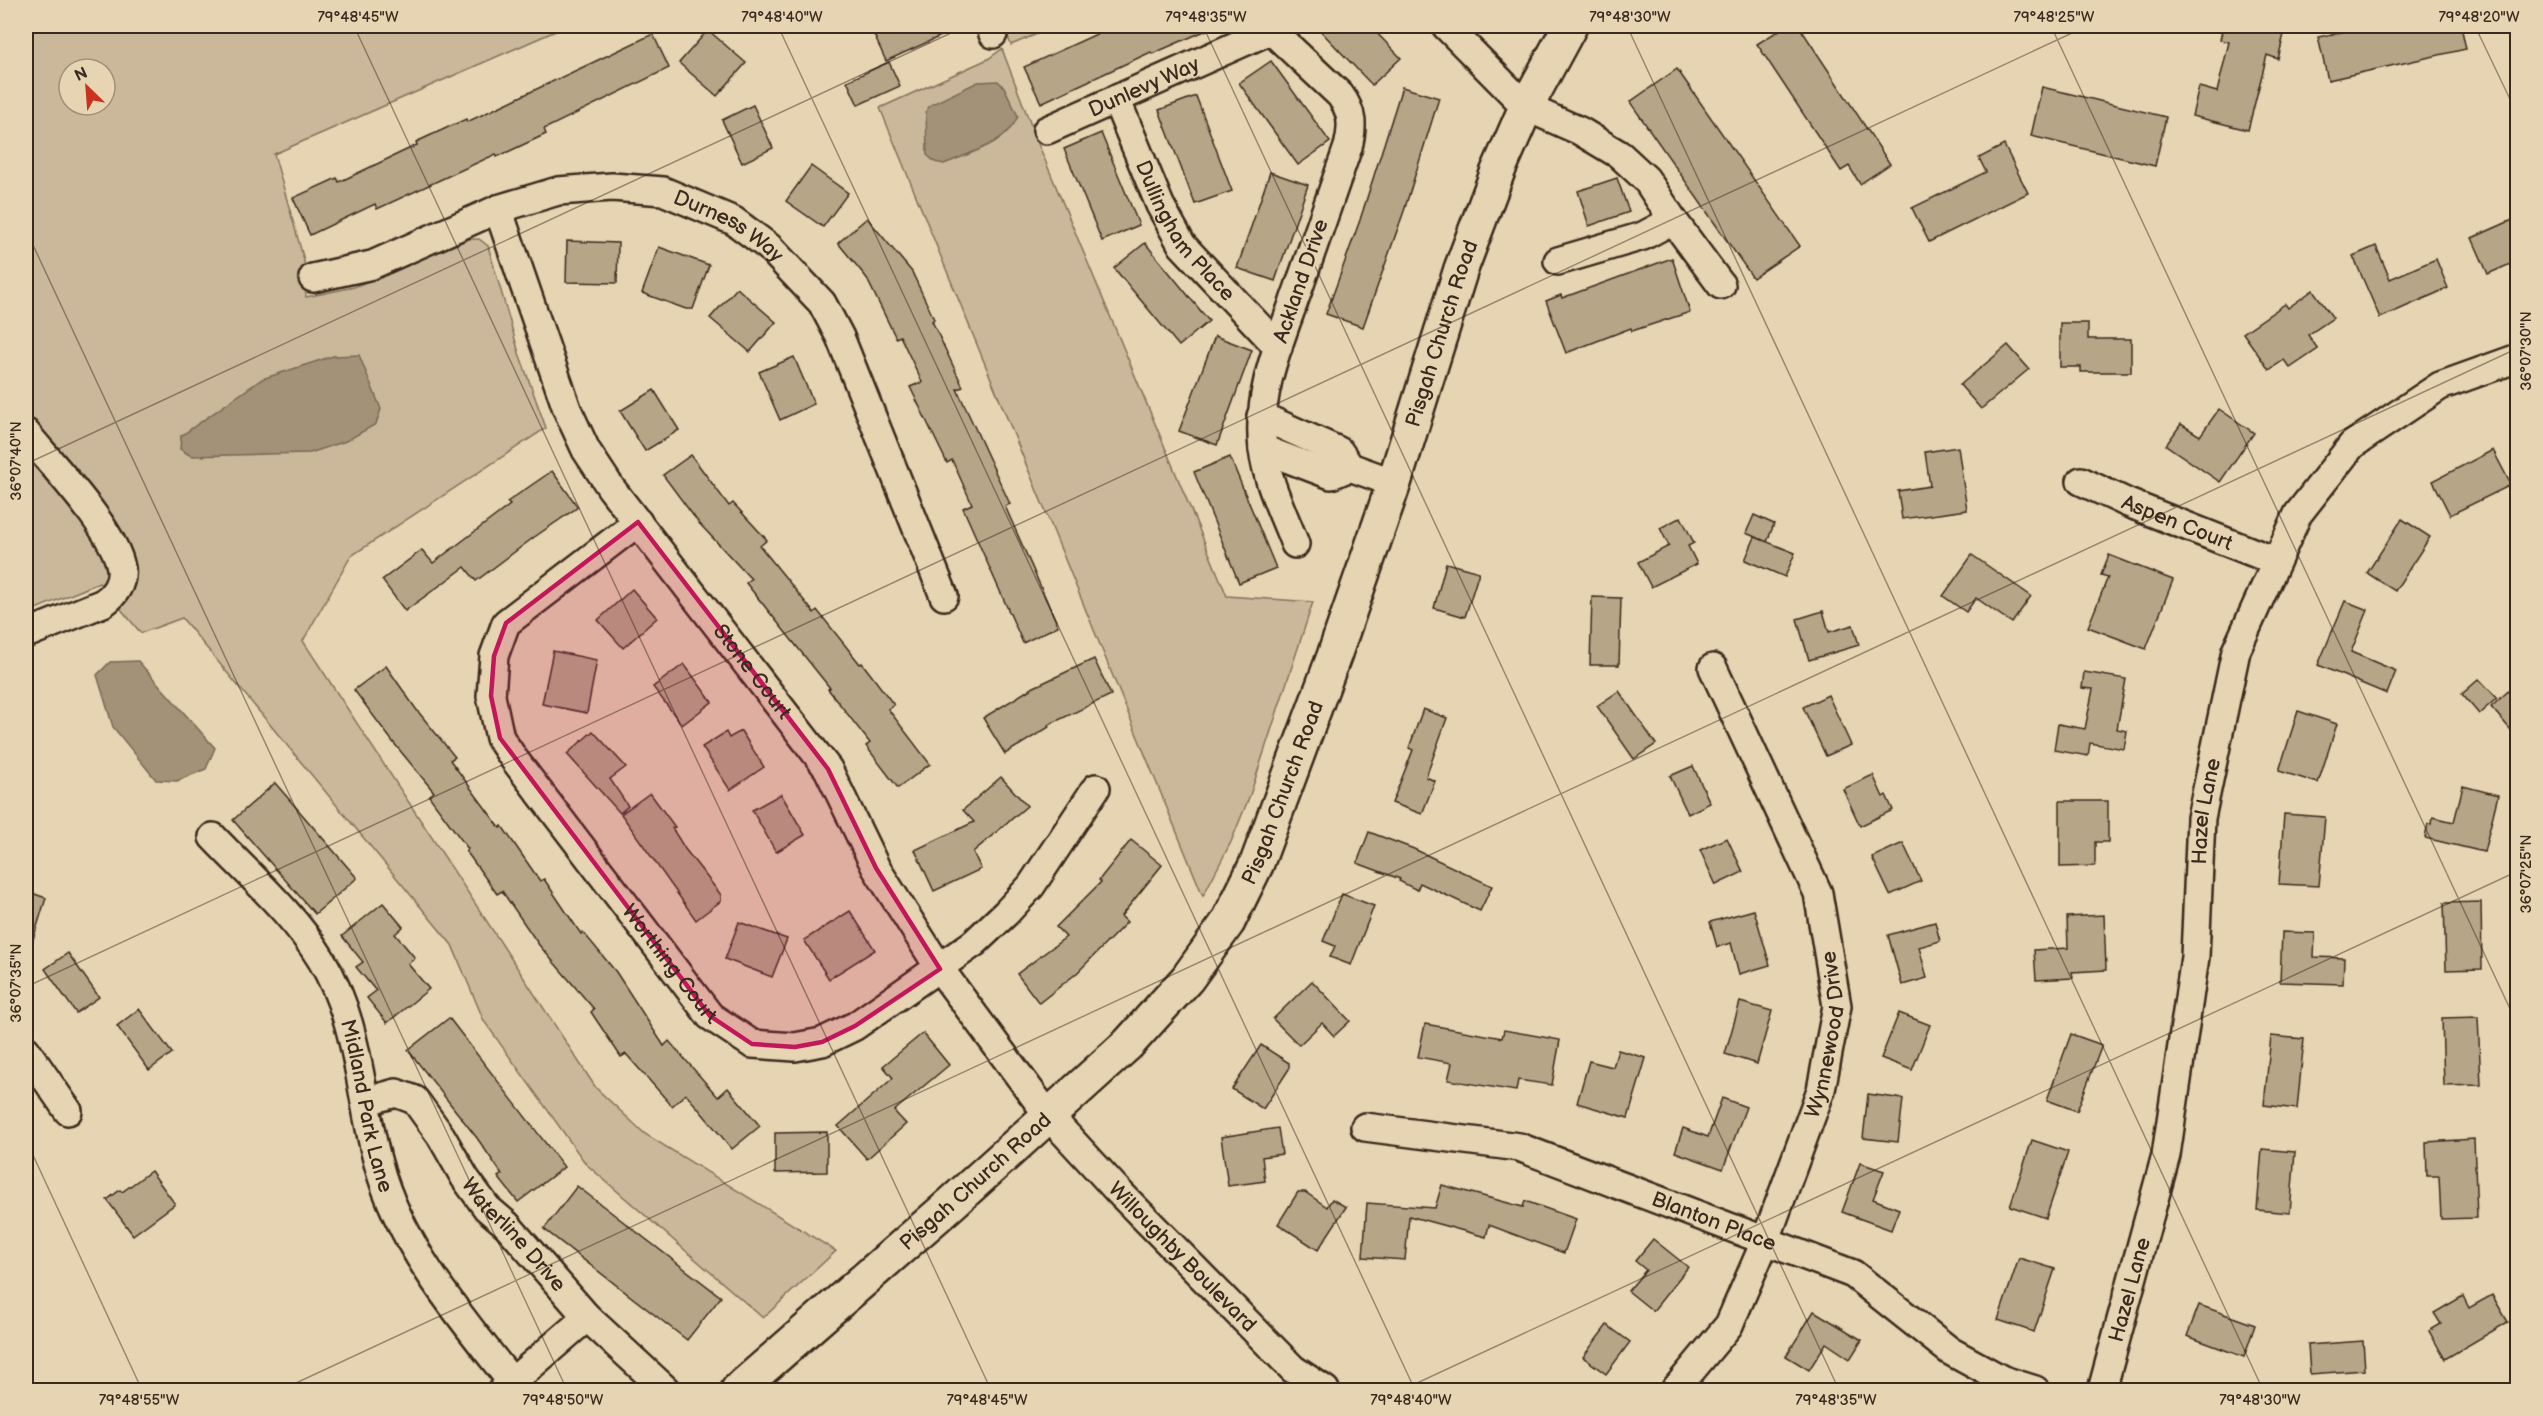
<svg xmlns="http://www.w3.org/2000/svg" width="2543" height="1416" viewBox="0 0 2543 1416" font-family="'Balsamiq Sans',sans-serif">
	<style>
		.green { fill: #cbb89a; stroke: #83715c; stroke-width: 1.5; fill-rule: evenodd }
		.water { fill: #a39178; stroke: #796854; stroke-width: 1.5 }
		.building { fill: #b7a588; stroke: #3b2a1e; stroke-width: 1.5 }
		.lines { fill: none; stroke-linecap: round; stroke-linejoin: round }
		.minor-casing { stroke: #3b2a1e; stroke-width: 32 }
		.major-casing { stroke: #3b2a1e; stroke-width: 38 }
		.minor { stroke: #e7d4b2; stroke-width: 27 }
		.major { stroke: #e7d4b2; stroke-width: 33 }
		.marked { fill: #c2185b; fill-opacity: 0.2; stroke: #c2185b; stroke-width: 4.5; stroke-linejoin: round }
		.ticks { fill: none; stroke: #3b2a1e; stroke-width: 1.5; stroke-opacity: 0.45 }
		.labels { text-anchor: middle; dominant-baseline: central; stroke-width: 4.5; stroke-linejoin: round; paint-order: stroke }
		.street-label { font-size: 21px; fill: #3b2a1e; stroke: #e7d4b2 }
		.neatline { fill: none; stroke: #3b2a1e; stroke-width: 2 }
		.ticks-label { font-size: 15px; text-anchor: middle; fill: #3b2a1e }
	</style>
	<rect width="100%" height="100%" fill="#e7d4b2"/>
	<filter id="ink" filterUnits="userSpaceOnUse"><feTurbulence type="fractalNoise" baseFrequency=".0167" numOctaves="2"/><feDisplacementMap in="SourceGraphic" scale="12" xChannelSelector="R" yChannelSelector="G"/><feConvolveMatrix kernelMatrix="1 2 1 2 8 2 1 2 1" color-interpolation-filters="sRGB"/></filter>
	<g filter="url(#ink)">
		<g class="green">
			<path d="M26,26H567L274,154L304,260L306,297L354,287L469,239H479L488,246L519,353L546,428L351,556L303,641L596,1088L645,1134L836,1251L763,1318L586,1164L484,1021L452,945L182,618L141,633L99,583L26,613ZM69,69H105V105H69Z"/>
			<path d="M1004,26H1056L1011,45Z"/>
			<path d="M1002,49L1037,141L1227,596L1313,602L1250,795L1231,842L1203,896L880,108L988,59Z"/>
		</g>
		<g class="water">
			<path d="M998,81L1004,87L1018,116C1007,144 969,153 944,164L935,162L927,155L926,112L930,105L978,82Z"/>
			<path d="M359,355L381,409L376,424L346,441L310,453L191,456L180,449L181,436L262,379L333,356Z"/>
			<path d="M138,661L215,748L206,769L177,781L156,780L113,727L97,675L110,662Z"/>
		</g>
		<g class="building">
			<path d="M870,26H963L886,61Z"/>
			<path d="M1114,26H1216L1152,54L1151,52L1041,103L1024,67Z"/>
			<path d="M1316,26H1370L1401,58L1372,85Z"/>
			<path d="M1786,26H1799L1890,164L1860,184L1849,166L1841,171L1757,44Z"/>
			<path d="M2223,26H2286L2278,59L2267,55L2248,130L2192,116L2199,87L2217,92L2229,42L2220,40Z"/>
			<path d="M2370,26H2461L2466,49L2328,80L2318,37Z"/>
			<path d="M708,30L746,63L717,96L679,63Z"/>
			<path d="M653,34L669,68L544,129L546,134L497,157L496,154L377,209L375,204L310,235L293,198L337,178L339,182L417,145L416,142L466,119L467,122Z"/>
			<path d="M1271,61L1330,142L1298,165L1239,83Z"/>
			<path d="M889,62L900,86L858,105L847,81Z"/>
			<path d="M1677,69L1800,246L1753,278L1630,102Z"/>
			<path d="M1402,87L1439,98L1404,211L1363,327L1326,314L1360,220Z"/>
			<path d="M2042,87L2166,117L2155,166L2031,136Z"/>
			<path d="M1196,96L1232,191L1195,204L1159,110Z"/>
			<path d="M753,105L773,148L742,163L722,120Z"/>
			<path d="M1101,133L1139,225L1102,241L1064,149Z"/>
			<path d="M2004,145L2028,193L1929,242L1912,208L1986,172L1979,158Z"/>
			<path d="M811,166L848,193L823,227L786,201Z"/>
			<path d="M1270,172L1308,185L1275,281L1237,268Z"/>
			<path d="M1617,178L1629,212L1589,226L1578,191Z"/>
			<path d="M867,218L912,272L934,319L932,321L963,387L957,389L1010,504L1005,506L1058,626L1023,643L963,508L972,504L952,460L947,463L910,387L922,382L900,336L896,338L866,277L838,243Z"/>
			<path d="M2517,218V261L2488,274L2472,238Z"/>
			<path d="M567,241L618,243L617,283L566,282Z"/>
			<path d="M1145,243L1209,321L1179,346L1114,268Z"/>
			<path d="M2376,246L2390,279L2436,259L2448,288L2380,318L2353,256Z"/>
			<path d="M659,247L709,265L693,309H686L642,293Z"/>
			<path d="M1672,258L1690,312L1632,331L1631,328L1566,353L1546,301L1561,295L1562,298Z"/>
			<path d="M737,288L776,322L750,352L710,318Z"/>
			<path d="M2313,290L2333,318L2308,335L2318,349L2290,368L2284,360L2269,370L2243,333L2285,304L2288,308Z"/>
			<path d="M2060,323H2088V339H2131V372H2081V367H2060Z"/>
			<path d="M1215,336L1252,350L1217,445L1179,431Z"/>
			<path d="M2008,345L2029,369L1981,409L1960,385Z"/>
			<path d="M794,357L814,404L780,420L759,372Z"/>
			<path d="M654,390L679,430L645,451L620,411Z"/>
			<path d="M2219,409L2254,433L2220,482L2166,445L2181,424L2200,436Z"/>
			<path d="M1958,447L1967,510L1902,519L1898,491L1930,486L1925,452Z"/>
			<path d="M2493,450L2511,485L2450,515L2433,481Z"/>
			<path d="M691,455L729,506L733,503L767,540L760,546L814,613L817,610L860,664L862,663L894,705L888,709L930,764L898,788L866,746L870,743L828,689L830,688L746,583L751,579L698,522L663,475Z"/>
			<path d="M1230,457L1276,568L1239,583L1194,472Z"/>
			<path d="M552,471L578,507L533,538L476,581L465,567L405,611L382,580L422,550L433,563L510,505L507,502Z"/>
			<path d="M1754,515L1774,524L1767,542L1746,533Z"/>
			<path d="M1681,517L1694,543L1688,546L1697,564L1651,587L1638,562L1669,546L1660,528Z"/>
			<path d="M2402,519L2430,537L2395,591L2367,573Z"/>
			<path d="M1755,537L1795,553L1785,577L1745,560Z"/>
			<path d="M1972,555L2031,596L2012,623L1976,598L1966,612L1943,596Z"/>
			<path d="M2109,555L2173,580L2146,649L2088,627L2108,577L2101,575Z"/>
			<path d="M1446,563L1479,572L1465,617L1434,608Z"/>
			<path d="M632,589L657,618L623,648L598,620Z"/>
			<path d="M1592,597L1621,598L1619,665H1590Z"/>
			<path d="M2345,601L2368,610L2351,652L2396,671L2387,694L2318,665Z"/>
			<path d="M1823,611L1829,632L1853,625L1859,645L1809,660L1797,619Z"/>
			<path d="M553,651L597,660L587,713L542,704Z"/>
			<path d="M1094,659L1111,695L1048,725L1049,727L1005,754L983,718L1032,688Z"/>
			<path d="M684,664L712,702L682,725L653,687Z"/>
			<path d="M386,666L416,709L455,757L450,760L500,828L502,826L540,881L544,879L581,934L583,932L616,972L664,1046L669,1041L718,1097L728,1088L760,1126L732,1149L686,1094L672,1106L626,1054L621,1057L591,1012L594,1009L539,945L502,891L497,894L466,851L468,849L429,796L434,792L393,742L354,690Z"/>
			<path d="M2084,672L2126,679L2117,729L2127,731L2124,749L2090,743L2088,756L2054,750L2058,724L2085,729L2093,689L2082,688Z"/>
			<path d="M2479,679L2497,698L2479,714L2462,694Z"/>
			<path d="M2517,683V737L2491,707Z"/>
			<path d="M1619,691L1656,744L1634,759L1597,706Z"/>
			<path d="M1828,695L1851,745L1826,756L1803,707Z"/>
			<path d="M1423,709L1447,718L1426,777L1435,781L1422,814L1392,803L1413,750L1409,748Z"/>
			<path d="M2298,711L2337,724L2318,783L2279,771Z"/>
			<path d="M593,731L626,767L610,779L628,806L620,813L567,754Z"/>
			<path d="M741,731L764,767L730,790L702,747L726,732L729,738Z"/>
			<path d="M1693,766L1710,803L1688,814L1670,776Z"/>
			<path d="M1873,775L1883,797L1886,795L1893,810L1860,826L1843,789Z"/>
			<path d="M1001,777L1027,806L973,852L981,869L934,891L915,850L974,822L963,810Z"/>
			<path d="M275,783L357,878L315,914L233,820Z"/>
			<path d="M2463,786L2498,795L2484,852L2425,838L2428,824H2432L2433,817L2454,822Z"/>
			<path d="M650,793L675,827L672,828L685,849L721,895V901L696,920L621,814Z"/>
			<path d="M781,794L805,835L776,852L752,810Z"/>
			<path d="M2060,801H2108V842H2095V866L2060,867Z"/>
			<path d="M2284,814L2325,817L2319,886L2279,884Z"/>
			<path d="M1369,832L1414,849L1492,886L1480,911L1420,883L1417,890L1399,881L1400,879L1357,863Z"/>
			<path d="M1727,838L1743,872L1716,885L1700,850Z"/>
			<path d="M1131,840L1162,865L1121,916L1127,922L1077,973L1039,1003L1017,974L1066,937L1056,927L1101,882L1099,880Z"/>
			<path d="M1903,843L1921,881L1890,895L1872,857Z"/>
			<path d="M26,891L46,898L29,952L26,951Z"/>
			<path d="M1342,894L1374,906L1351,965L1330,957L1335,946L1323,941Z"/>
			<path d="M2481,902L2482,969L2446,970L2444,903Z"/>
			<path d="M383,903L403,927L395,934L415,958L408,964L429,989L387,1023L367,998L376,991L356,967L363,962L342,936Z"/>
			<path d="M1754,910L1770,965L1739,974L1731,943L1717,947L1710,922Z"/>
			<path d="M850,911L875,950L829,979L804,940Z"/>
			<path d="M2104,915L2106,970L2072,972L2073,978L2036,980L2034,950L2068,948L2067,917Z"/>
			<path d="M739,922L787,939L772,977L725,959Z"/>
			<path d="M1935,922L1940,941L1919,947L1927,978L1902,985L1888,935Z"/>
			<path d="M2282,932L2315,933L2314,957L2344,958L2343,984L2280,982Z"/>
			<path d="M68,953L99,997L76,1013L45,969Z"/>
			<path d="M1312,981L1350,1021L1334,1036L1322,1023L1299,1045L1273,1019Z"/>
			<path d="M1740,1002L1772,1011L1757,1064L1725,1054Z"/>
			<path d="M139,1009L172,1053L149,1070L117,1026Z"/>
			<path d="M1899,1013L1930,1025L1912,1070L1881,1058Z"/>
			<path d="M2478,1017L2481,1085L2444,1086L2442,1018Z"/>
			<path d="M449,1018L564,1167L518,1202L498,1177L502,1174L477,1138L408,1050Z"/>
			<path d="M1425,1024L1502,1038L1504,1030L1560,1040L1552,1085L1518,1080L1516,1091L1448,1080L1452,1063L1418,1057Z"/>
			<path d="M923,1033L949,1065L894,1111L906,1124L867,1159L838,1126L893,1078L883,1066Z"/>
			<path d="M2071,1034L2102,1045L2077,1111L2047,1100Z"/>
			<path d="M2271,1036L2304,1039L2297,1109L2264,1105Z"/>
			<path d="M1261,1045L1289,1063V1069L1263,1109L1232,1089Z"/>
			<path d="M1618,1050L1646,1058L1628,1118L1577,1103L1589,1061L1613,1067Z"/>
			<path d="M1868,1094L1903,1099L1898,1142L1863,1138Z"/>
			<path d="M1722,1098L1746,1107L1723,1169L1675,1152L1683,1128L1708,1137Z"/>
			<path d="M1278,1128L1282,1154L1262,1157L1265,1181L1228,1186L1221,1137Z"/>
			<path d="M827,1132V1172L775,1173V1133Z"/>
			<path d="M2474,1139L2477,1218L2441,1219L2439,1176H2427L2426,1142Z"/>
			<path d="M2032,1140L2068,1152L2046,1218L2010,1206Z"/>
			<path d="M2262,1149L2295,1152L2290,1213L2257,1210Z"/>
			<path d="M1860,1163L1884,1171L1873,1199L1899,1209L1891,1230L1842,1212Z"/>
			<path d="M151,1171L175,1204L133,1235L107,1200L120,1190L122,1192Z"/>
			<path d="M1442,1185L1523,1207L1525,1201L1576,1219L1564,1253L1489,1225L1486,1237L1409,1216L1405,1260L1363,1257L1367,1203L1435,1208Z"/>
			<path d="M577,1186L721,1297L687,1340L544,1229Z"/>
			<path d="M1298,1192H1305L1327,1207L1332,1199L1346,1207L1318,1250L1278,1224Z"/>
			<path d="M1653,1239L1688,1267L1653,1311L1628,1291L1646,1270L1635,1261Z"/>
			<path d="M2019,1258L2055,1269L2034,1332L1998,1320Z"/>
			<path d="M2492,1295L2508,1322L2445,1359L2429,1331L2441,1324L2434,1313L2463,1296L2469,1308Z"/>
			<path d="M2199,1305L2255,1325L2244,1357L2187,1336Z"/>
			<path d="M1814,1311L1862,1340L1850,1359L1826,1343L1809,1370L1786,1356Z"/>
			<path d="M1607,1325L1630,1342L1606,1374L1583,1357Z"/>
			<path d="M2363,1341L2365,1370L2310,1374L2308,1345Z"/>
		</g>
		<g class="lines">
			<g class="minor-casing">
				<g id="minor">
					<path d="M990,26L993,34"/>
					<path d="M1446,26L1526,107L1580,131L1620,155L1646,179L1673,220L1643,236L1558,261"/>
					<path d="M1271,30L1340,95C1353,112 1353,127 1348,147C1331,195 1315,242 1298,290C1280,341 1256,394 1263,449C1267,482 1283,513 1295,544"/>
					<path id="s1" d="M1116,99L1160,205L1182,245L1278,347"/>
					<path id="s2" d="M1047,130L1271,30L1273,26"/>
					<path id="s3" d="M498,209L567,409L586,450L611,488L828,769L876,868L940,969L1048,1115L1118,1191L1293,1369L1325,1390"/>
					<path d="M1673,220L1721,285"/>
					<path id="s4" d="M313,278L372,265L498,209L558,191L612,187L663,191L734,221L769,247L822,303L840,337L944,596"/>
					<path d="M1261,416L1339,451L1350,467L1394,483"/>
					<path d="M26,433C51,464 115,530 121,568C123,583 114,596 103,603L26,634"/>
					<path d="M1263,449L1331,475L1350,467"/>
					<path id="s5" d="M2081,481L2128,503L2275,561"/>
					<path id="s6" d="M638,522L506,623L494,656L491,696L500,738L514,759L710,1016L752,1044L795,1047L822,1042L855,1026L974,943L1006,913L1031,886L1096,788"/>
					<path id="s7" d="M213,837C250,876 293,913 321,959C360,1023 359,1094 378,1163C399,1244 461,1318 512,1382"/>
					<path d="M26,1050L68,1111"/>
					<path id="s8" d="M367,1101L396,1093L415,1100L441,1136L465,1178L487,1208L507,1225L587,1317L666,1390"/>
					<path id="s9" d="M1365,1127L1519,1147L1853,1274L1950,1351L2003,1380L2035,1390"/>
					<path d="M503,1390L587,1317"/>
					<path id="s10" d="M1675,1390L1729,1325L1765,1242L1821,1090L1837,1006L1818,893L1713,668"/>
					<path id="s11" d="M2102,1390L2166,1155L2195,957L2201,818L2236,651L2298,514L2352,445L2440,386L2518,358"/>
				</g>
			</g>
			<g class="major-casing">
				<g id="major">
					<path id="s12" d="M738,1390L952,1203L1128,1044L1187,979L1228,922L1257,863L1334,656L1394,483L1461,269L1498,171L1526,107L1570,26"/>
				</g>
			</g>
			<use href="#minor" class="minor"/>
			<use href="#major" class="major"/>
		</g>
	</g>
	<path class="marked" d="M638,522L828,769L876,868L940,969L855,1026L822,1042L795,1047L752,1044L710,1016L500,738L491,696L494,656L506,623Z"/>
	<path class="ticks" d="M354,26L991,1390M778,26L1415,1390M1203,26L1839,1390M1627,26L2263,1390M2051,26L2518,1026M2475,26L2518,116M26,230L567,1390M26,464L966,26M26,987L2087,26M26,1140L142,1390M281,1390L2518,348M1402,1390L2518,871"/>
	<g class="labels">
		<g class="street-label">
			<text stroke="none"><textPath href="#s2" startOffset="106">Dunlevy Way</textPath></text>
			<text stroke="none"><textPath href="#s4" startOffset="441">Durness Way</textPath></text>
			<text stroke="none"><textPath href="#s1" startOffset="150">Dullingham Place</textPath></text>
			<text transform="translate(1301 281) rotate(-71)">Ackland Drive</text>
			<text stroke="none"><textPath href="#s12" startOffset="1306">Pisgah Church Road</textPath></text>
			<text stroke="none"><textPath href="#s5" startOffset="105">Aspen Court</textPath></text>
			<text stroke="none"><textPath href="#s3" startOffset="534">Stone Court</textPath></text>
			<text stroke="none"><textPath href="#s12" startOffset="820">Pisgah Church Road</textPath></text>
			<text stroke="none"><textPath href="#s11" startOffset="590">Hazel Lane</textPath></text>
			<text stroke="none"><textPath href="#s6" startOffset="567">Worthing Court</textPath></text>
			<text stroke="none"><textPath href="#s10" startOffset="393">Wynnewood Drive</textPath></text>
			<text stroke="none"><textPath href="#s7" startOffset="318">Midland Park Lane</textPath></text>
			<text stroke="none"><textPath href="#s12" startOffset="316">Pisgah Church Road</textPath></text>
			<text stroke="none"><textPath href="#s9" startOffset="364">Blanton Place</textPath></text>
			<text stroke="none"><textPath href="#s8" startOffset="218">Waterline Drive</textPath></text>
			<text stroke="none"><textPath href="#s3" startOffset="1264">Willoughby Boulevard</textPath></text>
			<text stroke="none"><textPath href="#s11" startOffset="104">Hazel Lane</textPath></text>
		</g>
	</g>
	<rect width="2543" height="1416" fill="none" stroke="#e7d4b2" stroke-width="66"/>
	<g transform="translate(87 87) rotate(335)"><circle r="28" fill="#e7d4b2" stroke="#a29077" stroke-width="1.5"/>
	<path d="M0-4.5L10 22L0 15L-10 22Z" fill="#c8321e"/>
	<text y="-9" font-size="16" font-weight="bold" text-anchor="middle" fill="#3b2a1e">N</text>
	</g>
	<rect x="33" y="33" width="2477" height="1350" class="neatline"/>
	<g class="ticks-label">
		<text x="358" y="22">79°48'45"W</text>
		<text x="782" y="22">79°48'40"W</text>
		<text x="1206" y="22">79°48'35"W</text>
		<text x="1630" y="22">79°48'30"W</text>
		<text x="2054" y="22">79°48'25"W</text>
		<text x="2479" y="22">79°48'20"W</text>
		<text transform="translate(2526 351) rotate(-90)" y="5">36°07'30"N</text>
		<text transform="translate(16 461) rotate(-90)" y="5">36°07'40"N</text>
		<text transform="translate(2526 874) rotate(-90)" y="5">36°07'25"N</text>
		<text transform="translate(16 983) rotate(-90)" y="5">36°07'35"N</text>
		<text x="139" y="1405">79°48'55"W</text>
		<text x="563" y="1405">79°48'50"W</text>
		<text x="987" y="1405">79°48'45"W</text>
		<text x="1411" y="1405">79°48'40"W</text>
		<text x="1836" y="1405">79°48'35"W</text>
		<text x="2260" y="1405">79°48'30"W</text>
	</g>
</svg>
